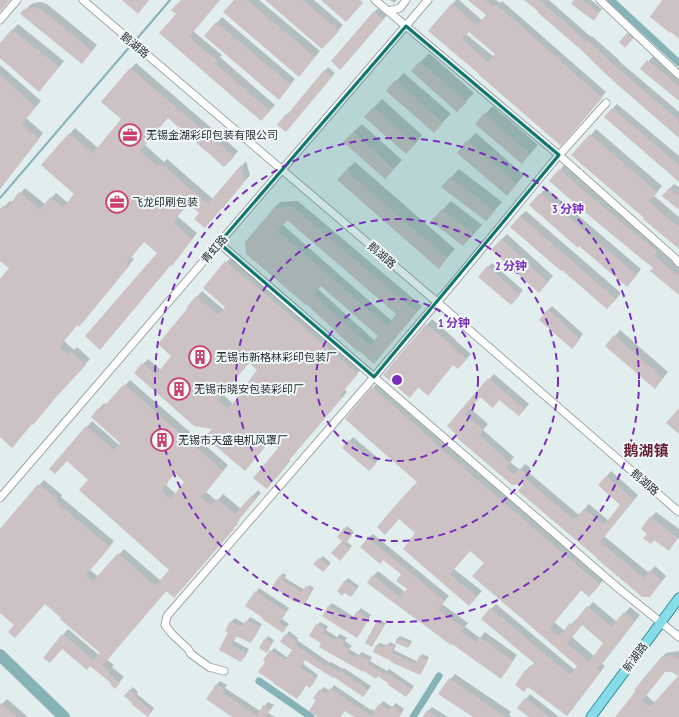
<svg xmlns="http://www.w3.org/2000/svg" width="679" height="717" viewBox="0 0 679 717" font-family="'PT Sans Narrow','Noto Sans SC',sans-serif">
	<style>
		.shadow { fill: #0003; fill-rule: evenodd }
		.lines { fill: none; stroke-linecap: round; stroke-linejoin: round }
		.stream { stroke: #86b2b8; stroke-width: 2 }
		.canal { stroke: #86b2b8; stroke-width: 7 }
		.river { stroke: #86b2b8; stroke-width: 12 }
		.building { fill: #ccc2c4; fill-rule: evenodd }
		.minor-casing { stroke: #9ea7a9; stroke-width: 9 }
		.major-casing { stroke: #31909b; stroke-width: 11 }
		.minor { stroke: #fff; stroke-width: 7 }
		.major { stroke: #86dde8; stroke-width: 9 }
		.marked { fill: #0f766e; fill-opacity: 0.2; stroke: #0f766e; stroke-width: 3; stroke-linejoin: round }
		.ring { fill: none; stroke: #7b2cbf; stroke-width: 2; stroke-dasharray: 7 5 }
		.labels { text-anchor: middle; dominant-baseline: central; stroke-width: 4; stroke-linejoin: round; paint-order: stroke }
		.street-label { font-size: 11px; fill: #272b2b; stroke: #f0fafb }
		.poi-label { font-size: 11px; fill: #272b2b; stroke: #f0fafb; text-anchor: start }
		.district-label { font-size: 15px; font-weight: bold; fill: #662136; stroke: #f0fafb }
		.centre { fill: #7b2cbf; stroke: #f0fafb; stroke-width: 2 }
		.ring-label { font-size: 12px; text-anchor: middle; font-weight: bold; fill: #7b2cbf; stroke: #f0fafb; stroke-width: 4; stroke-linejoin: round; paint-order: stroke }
	</style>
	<rect width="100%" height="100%" fill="#e2edee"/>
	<g class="shadow">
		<path d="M182,0H220L193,31L222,55L220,57L275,105L267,114L161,33L177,14Z"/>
		<path d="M235,0H259L320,51L304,70Z"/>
		<path d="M267,0H314L343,25L328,42Z"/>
		<path d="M390,0H397L394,3Z"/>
		<path d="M456,0H459L483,21L487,15L469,0H496L500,3L502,1L606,92L566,140L429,30ZM469,30L497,54L494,57L466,34Z"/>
		<path d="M526,0H549L591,37L592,36L619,60V61L679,112V137Z"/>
		<path d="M576,0H591L602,9L597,15Z"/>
		<path d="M40,2L47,4L97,45L87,57L24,11L30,5L34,3Z"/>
		<path d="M380,7L388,14L346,63L374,12Z"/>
		<path d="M222,17L295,79L284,93L205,36Z"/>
		<path d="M18,24L64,61L44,85L0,57V45Z"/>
		<path d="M630,31L635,36L625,47L628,34Z"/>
		<path d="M429,53L474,93L457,110L413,71Z"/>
		<path d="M654,55L679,76V100L642,69Z"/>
		<path d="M136,63L238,151L230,161L168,117L145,145L164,162L167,159L213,199L246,161L250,175L228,201L201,213L189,203L177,216L197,233L177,259L158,253L144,241L131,257L134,259L84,320L78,324L64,341L74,350L77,347L90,359L32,423L0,436V281L11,268L0,259V211L10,201L12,202L25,188L45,204L56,193L68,203L75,194L42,165L75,128L98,148L122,119L102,102Z"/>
		<path d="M0,65L41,101L26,118L43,133L0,189Z"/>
		<path d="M328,67L335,73L289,127L286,115L291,111Z"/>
		<path d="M404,73L451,114L442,123L396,81Z"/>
		<path d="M382,99L422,135L414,145L365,117Z"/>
		<path d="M617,104L679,156V180L605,116Z"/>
		<path d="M493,106L538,145L522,163L485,114Z"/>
		<path d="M362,124L402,160L393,170L353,132Z"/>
		<path d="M596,129L662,186L654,196L679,217V248L591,135Z"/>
		<path d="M476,133L524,175L515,186L468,141Z"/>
		<path d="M355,162L455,249L439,267L346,170Z"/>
		<path d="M565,164L662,245L659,250L679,266V294L560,170Z"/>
		<path d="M459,169L502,202L494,211L443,186Z"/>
		<path d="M674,184L679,187V209L663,196Z"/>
		<path d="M546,188L641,269L632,280L531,205Z"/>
		<path d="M298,201L422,306L374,363L306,303L247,254L274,208L280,202ZM288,219L397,314L392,321L283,225ZM322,285L380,336L375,341L318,289Z"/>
		<path d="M451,201L482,225L472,236L433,220Z"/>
		<path d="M526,211L621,293L613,303L562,269L520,216Z"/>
		<path d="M507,234L553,276L544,286L501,240Z"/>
		<path d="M231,257L362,368L344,389L347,392L289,460L290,461L272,483L280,448L270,440L245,470L214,428L143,364L148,359L161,370L173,356L188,309L187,308L202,291L224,310L227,307L204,288ZM249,362L258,370L250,383L233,404L223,394Z"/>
		<path d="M492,263L523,290L515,300L488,267Z"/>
		<path d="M552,306L583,334L575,344L548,310Z"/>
		<path d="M432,319L456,340H455L471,354L458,368L453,364L419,386L415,391L384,375Z"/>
		<path d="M620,330L668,372L660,382L615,336Z"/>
		<path d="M494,374L529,404L524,410L500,399L480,396L470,408L488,424L483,430L514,457L510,462L520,470L525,464L531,468L528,472L579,515L589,504L609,521L622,504L599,485L611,471L638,495L604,536L649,573L655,566L666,576L654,591L649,596L526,483L512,484L448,426Z"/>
		<path d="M130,380L228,465L206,492L217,501L223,494L241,509L258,490L261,493L247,509L237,522L238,523L180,591L167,590L107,660L114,665L112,667L124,677L115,687L112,683L63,635L68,629L99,655L101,653L45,603L15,625L0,612V530L44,480L62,495L61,497L114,541L90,570L99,577L124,549L161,581L171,570L89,480L67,460L51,469L92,421L119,445L122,442L92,417L104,403L107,405ZM175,472L186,481L176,494L166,485L168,483L167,482Z"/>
		<path d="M378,382L604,579L594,591L582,589L554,622L565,631L576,619L577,620L593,602L617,622L630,607L640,615L602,664L605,666L583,695L578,701L572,710L567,715L529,686L524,691L516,685L526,670L531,665L532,666L535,663L491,609L496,604L575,670L579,666L485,563L470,550L454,569L482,591L469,605L417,533L419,482L346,419ZM583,624L605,642L594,656L572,637Z"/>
		<path d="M353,437L379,459L373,466L343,448Z"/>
		<path d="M656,512L679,529V537L669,549L648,534L651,517Z"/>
		<path d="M347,526L354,532L346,541L352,546L343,557L333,553L343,541L344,529Z"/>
		<path d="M373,534L449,596L442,604L468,623L465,627L480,638L485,632L517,655L505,673L501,678L373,576L378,571L405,592L408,589L402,574L368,538Z"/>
		<path d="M323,556L331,563L323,571L315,564Z"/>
		<path d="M283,573L286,575L285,578L305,590L309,585L314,588L306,602L304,604L287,595L281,576Z"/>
		<path d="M348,578L359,586L353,594L338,591Z"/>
		<path d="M259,588L289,608L282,619L289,624L283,631L256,592Z"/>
		<path d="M332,603L354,617L361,608L371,615L360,633L323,616L329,606Z"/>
		<path d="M250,617L262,624L254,638L250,642L237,635L234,641L249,649L245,657L241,660L220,650L229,632L231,622L235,618L245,624Z"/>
		<path d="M380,620L386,623L374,643L372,646L377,622Z"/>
		<path d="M320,622L328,626L326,630L337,637L340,634L347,638L345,641L352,646L349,649L359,655L362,652L372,657L370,661L387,671L389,669L414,686L409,693L406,696L378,675L322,643L317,625Z"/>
		<path d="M289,631L298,638L297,640L330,663L331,662L343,669L344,668L371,686L366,693L363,696L334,676L305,659L303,664L318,675L313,684L310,687L306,685L300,695L297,698L264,660L274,648L288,658L294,650L281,642Z"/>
		<path d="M268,636L274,640L269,649L267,651L266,639Z"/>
		<path d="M400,636L412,641L410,645L408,647L396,642L398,638Z"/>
		<path d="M390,642L396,645L394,650L418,662L420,657L422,654L429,657L422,672L420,674L374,652L377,645L380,643L387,646Z"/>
		<path d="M678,651L679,652V676L668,667L646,695L655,703L679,681V717H616L661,658L666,653Z"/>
		<path d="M455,674L511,712L509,715L512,717H474L450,679Z"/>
		<path d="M220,681L227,685L225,688L260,711L268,702L274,705L268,713L275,717H234L216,685Z"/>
		<path d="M334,685L371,710L372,709L375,711L383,701L392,707L396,703L404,709L399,717H365L345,710L340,716L341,717H325L317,699L321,690L324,687L330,691Z"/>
		<path d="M133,687L138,692L137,694L154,708L150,714L133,703L125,696Z"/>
		<path d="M530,694L559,717H531L519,708Z"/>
		<path d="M7,699L28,717H0V706Z"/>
		<path d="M432,707L448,717H424L428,711Z"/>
	</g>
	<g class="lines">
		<g class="stream">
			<path d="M135,41L170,0"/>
			<path d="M0,198L132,44"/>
		</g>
		<g class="canal">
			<path d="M611,0L679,63"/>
			<path d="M259,681L311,717"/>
			<path d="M413,717L439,676"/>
		</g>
		<path class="river" d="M0,655L64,717"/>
	</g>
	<g class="building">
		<path d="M0,0H10L0,12Z"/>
		<path d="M122,0H149L138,14Z"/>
		<path d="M181,0H220L189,37L217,61L215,63L270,111L261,121L159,33L176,14L171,10Z"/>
		<path d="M234,0H247L315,57L299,77L223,12Z"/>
		<path d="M265,0H303L339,31L322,49Z"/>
		<path d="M321,0H360L363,3L346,22Z"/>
		<path d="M468,0H485L494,7L496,5L519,24L602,98L561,146L478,74H479L428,31L452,3L477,26L486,15ZM469,32L495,54L488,62L462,39Z"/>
		<path d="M524,0H539L586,41L587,40L615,66L678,120L677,122L679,124V138L610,78L579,48L537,12L538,11Z"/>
		<path d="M574,0H582L599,13L594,21L571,4Z"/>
		<path d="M662,0H679V39L671,32L670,33L650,17Z"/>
		<path d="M34,7L41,9L92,51L82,64L20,14L23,10L28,8Z"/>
		<path d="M374,11L383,20L340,70L331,61Z"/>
		<path d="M216,22L291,85L279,100L204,36Z"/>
		<path d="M12,29L59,67L39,92L0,58V43Z"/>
		<path d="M627,33L633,39L625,48L619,42Z"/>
		<path d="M647,60L679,86V101L640,69Z"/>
		<path d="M420,61L467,102L457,112L411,71Z"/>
		<path d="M130,68L234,157L224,167L168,118L140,151L158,167L161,164L208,204L241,165L245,181L223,208H222L205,228L194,219L199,213L188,204L173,222L192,239L172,266L171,265L100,350L85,336L157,253L144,242L138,249L127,263L130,265L79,327L77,325L59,347L68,355L71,352L86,365L57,396L33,425L32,424L12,448L0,437V279L9,268L0,261V209L4,205L7,208L19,192L40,210L50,197L63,208L74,194L41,165L69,133L93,153L121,119L101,102Z"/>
		<path d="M324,70L332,77L286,132L277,125L286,114L287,115Z"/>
		<path d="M0,75L36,107L22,124L39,139L0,189Z"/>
		<path d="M395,80L443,123L434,133L386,91Z"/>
		<path d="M373,107L415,144L406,154L364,117Z"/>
		<path d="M612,108L679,165V182L604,117Z"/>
		<path d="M484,113L530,154L522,164L475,124Z"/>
		<path d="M353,132L394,169L385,179L343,142Z"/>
		<path d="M590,134L657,192L649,202L679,227V249L643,219L644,218L571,155Z"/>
		<path d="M467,140L517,184L507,196L457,153Z"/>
		<path d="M559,169L616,218L657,251L654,256L679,276V295L650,271L653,268L599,224L549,181Z"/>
		<path d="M346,170L447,258L439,269L337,180Z"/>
		<path d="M450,177L495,211L486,221L441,187Z"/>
		<path d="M669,188L679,196V210L662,196Z"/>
		<path d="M540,193L637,275L627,287L579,246L578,248L529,205Z"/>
		<path d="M292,206L417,312L374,364L359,351L358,352L306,304V305L246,254L245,242L274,208ZM287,220L396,314L387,326L278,231ZM321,286L378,336L370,346L314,295Z"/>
		<path d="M442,209L474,234L463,246L431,221Z"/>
		<path d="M520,216L616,299L607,309L562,270L561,271L510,227Z"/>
		<path d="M501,239L548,282L539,293L491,250Z"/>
		<path d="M225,261L247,280L248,279L358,374L340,395L342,398L284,466H285L267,489L253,478L278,448L270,441L245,471L205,437L212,429L194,426L134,373L142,363L156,375L171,356L158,344L187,309L186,308L196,296L218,315L225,307L203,288ZM249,363L257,370L248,382L249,383L228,409L218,400Z"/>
		<path d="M487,266L520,295L511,305L478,277Z"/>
		<path d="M548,309L580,339L572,349L539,320Z"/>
		<path d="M426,324L452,345L451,346L467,359L458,369L453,365L428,396L418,387L410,398L383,375Z"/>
		<path d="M614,335L663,378L655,389L605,346Z"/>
		<path d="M488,378L525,409L519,416L499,400L493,408L480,397L465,414L484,430L479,435L510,463L506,467L514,475L520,468L526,474L524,477L574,520L584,509L604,525L620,505L598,485L606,476L634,500L600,542L644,578L650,570L662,581L650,597H642L596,558V557L518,491L523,484L512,485L457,438L458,436L447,426Z"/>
		<path d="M124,384L223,471L201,498L211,506L217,499L235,514L252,495L256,499L242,516L233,528L234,529L174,598L166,591L103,665L109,671L108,673L120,683L115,689L110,684L111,683L90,666L87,670L62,649L50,663L43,658L62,634L94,660L100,653L60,619L61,618L45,604L15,638L8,632L14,625L0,613V529L38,484L58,500L56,502L110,547L86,575L93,581L118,553L155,586L169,570L79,490L88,480L67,461L55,474L49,469L86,426L114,450L120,443L91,417L98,408L101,410ZM175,473L184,482L171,499L162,491L164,489L163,488Z"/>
		<path d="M372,387L439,446V447L600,585L589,597L581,590L550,628L559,636L570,623L572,625L587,606L611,627L624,612L635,621L597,669L600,672L578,702L577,701L567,716L528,687L524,692L515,685L525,670L527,671L534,663L481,619L490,608L570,675L577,666L472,576L484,563L470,551L450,574L477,597L469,606L403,549L415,533L399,519L385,535L377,527L401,499L417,482L345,419ZM582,625L603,643L589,662L567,643Z"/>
		<path d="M679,408V434L666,423Z"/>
		<path d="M348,440L376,464L369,471L342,448Z"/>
		<path d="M650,516L678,538L669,551L654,540L651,544L643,538L647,534L641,529Z"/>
		<path d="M344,528L352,535L345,544L337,537Z"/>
		<path d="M368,538L445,601L438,609L464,628L461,632L476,642L480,637L513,661L501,679L452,644L451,645L367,583L372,575L400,597L407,589L396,581L401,574L383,560L380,564L360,547Z"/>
		<path d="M341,542L350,549L340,561L331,553Z"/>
		<path d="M319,558L329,566L323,572L313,564Z"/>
		<path d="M280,575L285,578L283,581L302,592L306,586L312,590L304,605L296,601L295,602L285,596L286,595L272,587Z"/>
		<path d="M345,580L357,589L351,597L344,593L342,596L337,591Z"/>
		<path d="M255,591L286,612L279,623L286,628L283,633L262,619L263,618L245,606Z"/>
		<path d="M328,606L351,620L357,611L369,619L357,638L322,616Z"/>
		<path d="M246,620L259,627L251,643L236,636L231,645L246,653L241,662L219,650L228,632L225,631L230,621L242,627Z"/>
		<path d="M377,621L384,626L381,632L380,631L372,647L365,643Z"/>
		<path d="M316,624L325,630L323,633L334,640L336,637L344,641L342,645L349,649L347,653L356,658L358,654L370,661L368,664L384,674L385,672L412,689L406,697L388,685L389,684L378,676L376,679L364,671L363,672L319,647L321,643L309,636Z"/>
		<path d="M285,634L296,641L294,644L326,666L327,664L339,672L340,670L368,690L363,697L334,677L333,678L305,660L300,667L316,678L310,688L305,685L297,699L273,683V682L258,672L265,662L263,660L270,650L285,660L292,650L280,642Z"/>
		<path d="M265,638L272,643L267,653L259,648Z"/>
		<path d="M397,638L410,643L408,648L395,643Z"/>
		<path d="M386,644L394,647L392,653L416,664L419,656L427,660L420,675L391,662V661L373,652L376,645L384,648Z"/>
		<path d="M673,655L679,660V717H615L636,691L634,690L661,657ZM665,672H672L678,676L650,707L642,701Z"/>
		<path d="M449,678L506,717H473L438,694Z"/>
		<path d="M216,684L224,689L222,692L257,716L263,705L270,709L266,717H232L206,699Z"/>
		<path d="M330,688L371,716L379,704L389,710L392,706L402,713L399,717H354L345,711L340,717H318L309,711L316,700L313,698L320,689L326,694Z"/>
		<path d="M130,689L136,695L135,697L152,711L148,717L131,704L132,703L124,696Z"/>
		<path d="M525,698L550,717H529L517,708Z"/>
		<path d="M0,703L17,717H0Z"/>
		<path d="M427,710L437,717H423Z"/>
	</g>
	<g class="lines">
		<g class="minor-casing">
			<g id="minor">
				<path d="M83,0L437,302L679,512"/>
				<path d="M375,0L559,155L675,258L679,263"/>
				<path d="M600,0L679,75"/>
				<path d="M388,11L400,8L406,0"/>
				<path d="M0,20L17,0"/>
				<path d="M219,243L618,588L679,637"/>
				<path d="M0,498L428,0"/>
				<path d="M224,671L209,667L191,654L188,649L172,634L165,625L167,616L374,377L456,280L553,162L606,103"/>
			</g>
		</g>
		<g class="major-casing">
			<path id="major" d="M591,717L679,598"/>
		</g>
		<use href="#minor" class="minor"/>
		<use href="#major" class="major"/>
	</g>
	<path class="marked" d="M406,26L559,155L374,377L219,243Z"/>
	<g class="ring">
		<circle cx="397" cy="380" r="81"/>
		<circle cx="397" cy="380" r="161"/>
		<circle cx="397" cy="380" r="242"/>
	</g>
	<defs>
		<g id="office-ring" transform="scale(1.15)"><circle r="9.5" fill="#f0fafb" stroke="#cd406e" stroke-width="1.5"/><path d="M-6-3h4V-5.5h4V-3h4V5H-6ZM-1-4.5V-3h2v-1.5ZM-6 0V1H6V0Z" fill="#cd406e"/></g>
		<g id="building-ring" transform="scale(1.15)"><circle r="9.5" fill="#f0fafb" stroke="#cd406e" stroke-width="1.5"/><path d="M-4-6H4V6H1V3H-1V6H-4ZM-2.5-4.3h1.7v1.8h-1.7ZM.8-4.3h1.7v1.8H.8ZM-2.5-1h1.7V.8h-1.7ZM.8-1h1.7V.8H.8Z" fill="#cd406e"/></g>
	</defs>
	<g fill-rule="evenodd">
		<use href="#office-ring" x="130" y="135"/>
		<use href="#office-ring" x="117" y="202"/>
		<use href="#building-ring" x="200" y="357"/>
		<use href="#building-ring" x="179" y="389"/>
		<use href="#building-ring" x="162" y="440"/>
	</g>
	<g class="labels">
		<g class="street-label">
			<text transform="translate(135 45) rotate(40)">鹅湖路</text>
			<text transform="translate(214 249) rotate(-49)">青虹路</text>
			<text transform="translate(382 255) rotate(41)">鹅湖路</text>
			<text transform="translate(645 482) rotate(41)">鹅湖路</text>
			<text transform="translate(635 657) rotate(-54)">新湖路</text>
		</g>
		<g class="poi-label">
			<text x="146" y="135">无锡金湖彩印包装有限公司</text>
			<text x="132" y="202">飞龙印刷包装</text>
			<text x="216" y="357">无锡市新格林彩印包装厂</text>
			<text x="194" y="389">无锡市晓安包装彩印厂</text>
			<text x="178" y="440">无锡市天盛电机风罩厂</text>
		</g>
		<g class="district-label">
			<text x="646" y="450">鹅湖镇</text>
		</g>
	</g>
	<circle cx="397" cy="380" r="6" class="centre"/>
	<g class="ring-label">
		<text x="568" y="213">3 分钟</text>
		<text x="511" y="270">2 分钟</text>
		<text x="454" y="327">1 分钟</text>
	</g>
</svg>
